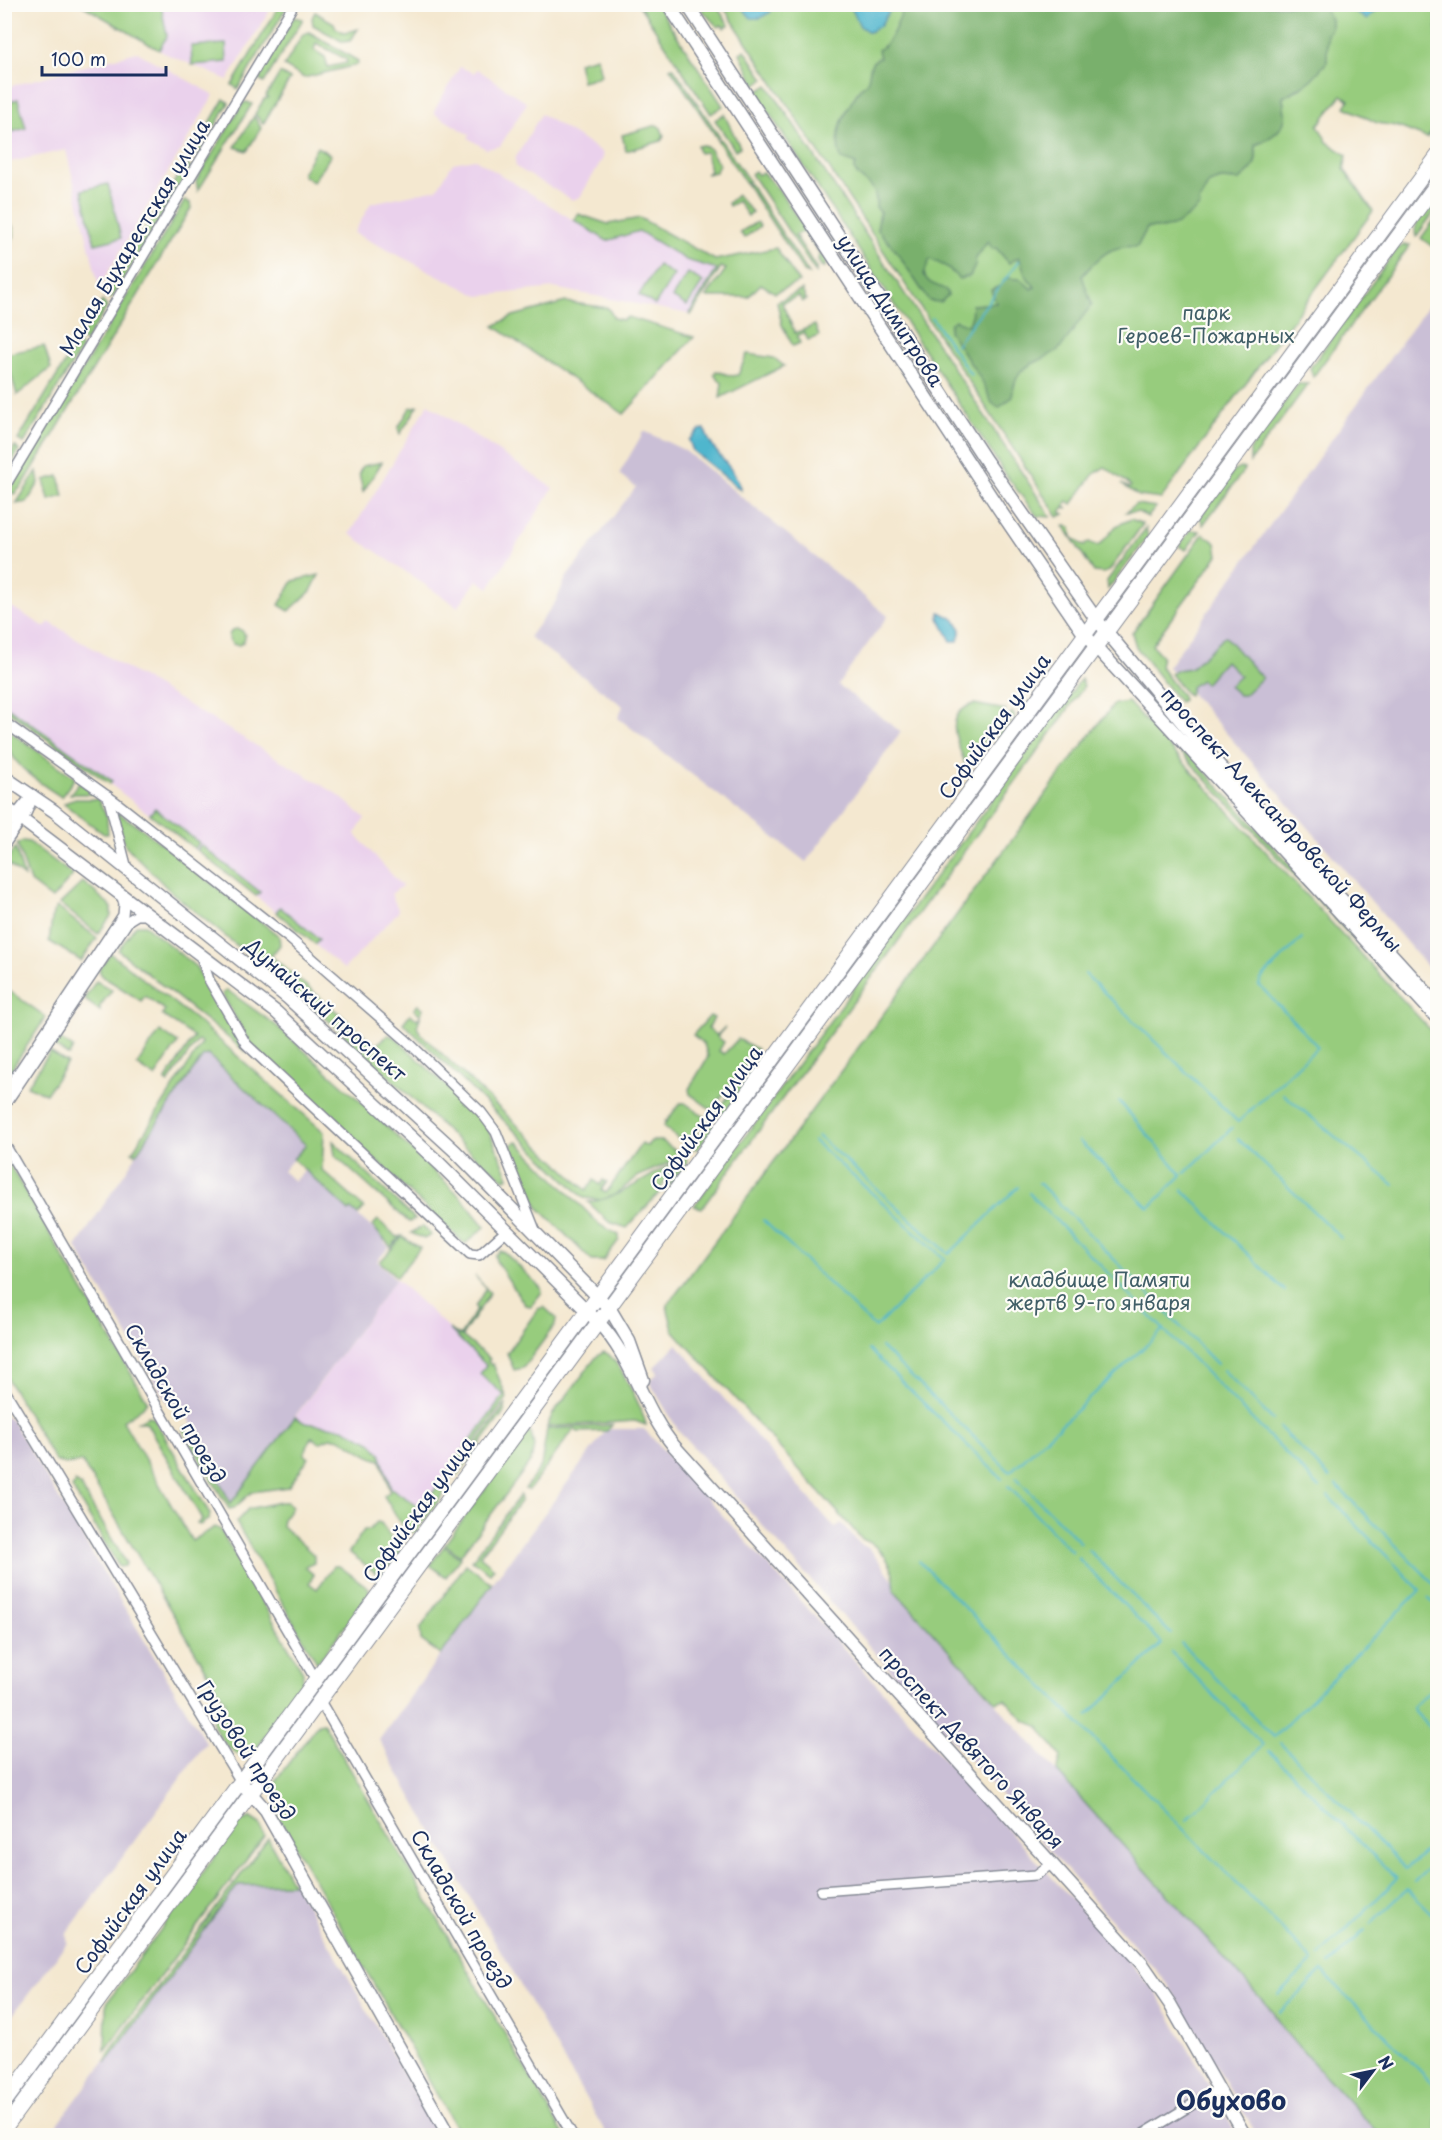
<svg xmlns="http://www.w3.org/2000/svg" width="1442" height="2140" viewBox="0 0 1442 2140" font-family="'Playpen Sans',sans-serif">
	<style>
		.built { fill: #ead1ec }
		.industrial { fill: #cabfd6 }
		.green { fill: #97cc7d; stroke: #597e6e; stroke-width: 1.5; fill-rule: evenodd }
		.forest { fill: #79b06c; stroke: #4a7065; stroke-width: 1.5 }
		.water { fill: #4fb6cd; stroke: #357296; stroke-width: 1.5 }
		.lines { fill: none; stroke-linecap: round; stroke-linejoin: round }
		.stream { stroke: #4fb6cd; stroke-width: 2 }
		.street-casing { stroke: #888c97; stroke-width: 12 }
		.secondary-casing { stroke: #888c97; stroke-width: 15 }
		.primary-casing { stroke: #888c97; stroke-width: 16 }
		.street { stroke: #fff; stroke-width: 9 }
		.secondary { stroke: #fff; stroke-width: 12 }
		.primary { stroke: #fff; stroke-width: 14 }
		.labels { text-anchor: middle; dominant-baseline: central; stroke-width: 4.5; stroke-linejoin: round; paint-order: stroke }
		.street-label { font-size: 20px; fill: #1b2f5e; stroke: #fdfcf7 }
		.park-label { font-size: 20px; fill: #405e67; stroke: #fdfcf7 }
		.district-label { font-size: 26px; font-weight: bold; fill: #1b2f5e; stroke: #fdfcf7 }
	</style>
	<rect width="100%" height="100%" fill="#fdfcf7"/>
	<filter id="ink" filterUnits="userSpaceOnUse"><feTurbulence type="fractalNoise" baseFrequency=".0167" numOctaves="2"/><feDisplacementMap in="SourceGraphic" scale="12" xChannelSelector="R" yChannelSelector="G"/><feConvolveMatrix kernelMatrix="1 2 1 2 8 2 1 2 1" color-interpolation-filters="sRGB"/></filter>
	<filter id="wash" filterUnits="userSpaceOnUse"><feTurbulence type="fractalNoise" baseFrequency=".008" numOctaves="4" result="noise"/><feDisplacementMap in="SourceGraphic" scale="24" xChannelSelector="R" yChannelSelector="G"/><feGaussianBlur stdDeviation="1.35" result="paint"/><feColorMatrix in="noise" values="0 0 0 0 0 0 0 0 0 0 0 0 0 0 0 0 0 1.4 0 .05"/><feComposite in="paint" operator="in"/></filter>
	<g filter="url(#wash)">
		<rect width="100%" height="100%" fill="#f4e8d0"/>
		<g class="built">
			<path d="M130,5H273L228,80L164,53L139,37Z"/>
			<path d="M137,52L214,95L99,287L66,150L5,163L4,88Z"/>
			<path d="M460,67L474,73L477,69L527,103L500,146L486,149L468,138L470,135L435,114V109Z"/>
			<path d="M541,114L602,152L603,158L580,197L572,200L516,167L515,159Z"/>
			<path d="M475,159L607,241L639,231L686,260L717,269L689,314L554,288L479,296L354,233L371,203L437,189L453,163Z"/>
			<path d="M428,404L553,488L489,588L477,580L458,607L350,534Z"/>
			<path d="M5,603L45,627L49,622L337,794L365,818L355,834L402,886L391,894L399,911L344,969L276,912L110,784L112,781L9,708H5Z"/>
			<path d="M396,1279L488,1365L504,1392V1397L422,1508L391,1488L376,1447L371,1442L343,1428L305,1423L295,1417Z"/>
		</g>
		<g class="industrial">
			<path d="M1437,293V978L1272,785L1168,667Z"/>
			<path d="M644,431L684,450L888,616L838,685L901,732L806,862L618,718L623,706L529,637L556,601L566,578L636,487L619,474Z"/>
			<path d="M208,1055L305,1145L283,1171L294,1181L305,1170L386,1240L384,1242L389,1247L377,1261L396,1279L231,1503L195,1442L197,1433L180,1404L169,1405L76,1247L177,1093L203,1056Z"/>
			<path d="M677,1344L835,1528L841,1523L859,1543L870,1549L895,1582L894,1590L1383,2135H1257L1167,1983L678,1430L649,1381L658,1373L654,1367Z"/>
			<path d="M5,1416L13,1422L206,1743L67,1933V1943L5,2025Z"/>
			<path d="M611,1429H644L1156,1992L1237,2135H607L379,1740L492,1584L605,1432Z"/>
			<path d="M239,1881L294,1882L438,2135L49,2136Z"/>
		</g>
		<g class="green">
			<path d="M82,5H161L167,36L159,50Z"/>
			<path d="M280,5H288L238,89L232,85Z"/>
			<path d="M639,5H657L723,106L711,114Z"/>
			<path d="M697,5H716L729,25L724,28L722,25L718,27Z"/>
			<path d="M722,5H1158L1112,248L1125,245L1137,247L1147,228H1165L1199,201L1209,183L1221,179L1239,180C1253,171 1259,162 1255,145L1263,142L1285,115L1283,97L1301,88L1317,72L1268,5H1437V125L1427,138L1396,126L1377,123L1345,107L1349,100L1342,95L1318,125L1327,142L1347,155L1344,169L1373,211L1161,499L1139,496L1121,484L1129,488L1131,486L1105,467L1093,475L1072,504L1068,501L1064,506L1068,509L1063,508L1060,512L1064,514L1058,517Z"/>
			<path d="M315,12L334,23L336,28L345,33L358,29L350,41L343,42L313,25L312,18Z"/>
			<path d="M294,17L303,19L264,83L259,80L264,72L262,70Z"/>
			<path d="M309,32L358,61L356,65L304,78L284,66L303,34ZM316,43L346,59L347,63L328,67L325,57L314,50Z"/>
			<path d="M226,44L227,62L192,65L191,46Z"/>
			<path d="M745,50L764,79L755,85L740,53Z"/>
			<path d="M597,57L601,76L582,81L578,62Z"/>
			<path d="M673,67L719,136L717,138L670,68Z"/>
			<path d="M280,73L290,79L263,124L255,114L264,99L268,98L266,96Z"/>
			<path d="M768,85L1051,517L1037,516L1008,478L756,93Z"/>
			<path d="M18,99L26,128L12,132L5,103Z"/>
			<path d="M224,99L229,103L196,157L191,155Z"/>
			<path d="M247,102L252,104L198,191L196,181L243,103Z"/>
			<path d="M724,114L740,147L735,150L715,120Z"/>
			<path d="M254,116L261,128L247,151L235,147Z"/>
			<path d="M657,125L661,128L664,136L661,141L626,151L622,135Z"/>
			<path d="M720,139L749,181L746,184L717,140Z"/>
			<path d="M702,145L709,148L719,164L716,172L706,174L710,171L706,152L699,153L697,146Z"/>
			<path d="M317,147L331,155L313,182L303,175V172Z"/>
			<path d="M185,164L191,167L111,299L105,295Z"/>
			<path d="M755,171L758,175L762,172L779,190L826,261L825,267H822L818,261L819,253L803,231L795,235L816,268V273L751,174Z"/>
			<path d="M108,184L121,238L95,244L82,190Z"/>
			<path d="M750,184L809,274L804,272L747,185Z"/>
			<path d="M737,195L752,212L748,216L738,201L729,206L728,203Z"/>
			<path d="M1437,195V208L1416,237C1411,223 1428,207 1437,195Z"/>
			<path d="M185,200L190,203L191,208L23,485L14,494L9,491Z"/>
			<path d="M578,214L608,224L640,218L715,260L776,248L799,282L775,293L761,284L748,297H706L726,269L721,267L691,315L689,314L717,269L686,260L639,231L607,241L574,220Z"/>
			<path d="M1437,216V250L1421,238Z"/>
			<path d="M5,220C13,224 15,229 14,238L5,247Z"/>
			<path d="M757,222L760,226L744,238L740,232Z"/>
			<path d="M1404,245H1410L1313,377L1310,368L1397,249Z"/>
			<path d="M658,265L674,275L655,305L639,295Z"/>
			<path d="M688,273L703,282L687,306L672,297Z"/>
			<path d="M802,290L806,300L802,302L799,296L782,303L795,333L815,325L819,336L808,340L804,332L797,336L800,343L793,346L782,325L777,302Z"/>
			<path d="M102,301L107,307L85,342L80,338Z"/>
			<path d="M566,302L608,308L614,318L623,320L628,317L694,337L624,414L494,326L513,316Z"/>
			<path d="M77,343L82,348L24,443L18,440Z"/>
			<path d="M44,346L51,368L17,395L5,354Z"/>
			<path d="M747,354L774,358L784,366L720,398L722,383L714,374L716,371L732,376L738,375Z"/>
			<path d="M1298,384H1308L1250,462V450Z"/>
			<path d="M418,406L400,434L398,428L410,408Z"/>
			<path d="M15,446L19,451L5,472V463Z"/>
			<path d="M382,462L363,492L359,473L363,466Z"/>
			<path d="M1240,468L1245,469L1203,525L1200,517L1234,471Z"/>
			<path d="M37,471L39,483L27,502L16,504Z"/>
			<path d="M59,476L64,496L49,500L44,480Z"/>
			<path d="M1136,504L1156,507L1148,517L1138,512H1126Z"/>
			<path d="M1131,519L1143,524L1109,571L1103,573L1094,572L1064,526L1071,527L1072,537L1084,546L1089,542L1097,546L1101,544L1116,526Z"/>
			<path d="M1146,528L1148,537L1108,589L1107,581Z"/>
			<path d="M1191,530L1200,531L1186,550L1179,546Z"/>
			<path d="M1203,534L1216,543L1218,555L1152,645L1162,656L1160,666L1182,696L1183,700L1179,702L1136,647L1132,633Z"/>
			<path d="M319,575L311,591L289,611L279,605L293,581Z"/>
			<circle cx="237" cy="637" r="8"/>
			<path d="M1225,636L1262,678L1244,695H1239L1229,686L1240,676L1225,661L1205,684L1201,680L1191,687L1189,695L1185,693L1171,674L1177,670L1191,668Z"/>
			<path d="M1081,679L1084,686L1060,721L702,1208L694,1206Z"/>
			<path d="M1128,702L1437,1037V2135H1380L1284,2031L1272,2011L1057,1772L1061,1757L1038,1726L1025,1721L1005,1699L996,1702L894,1590C897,1568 882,1546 862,1539L673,1330L667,1306L1077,752L1114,704Z"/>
			<path d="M974,704L1006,710L966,766C958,744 941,714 974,704Z"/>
			<path d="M9,708L112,781L110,784L5,709Z"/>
			<path d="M1012,712L1015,717L999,738L995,734Z"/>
			<path d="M5,728L75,778L61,797C36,780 4,762 5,728Z"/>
			<path d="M1165,735L1194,759L1391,976L1392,981Z"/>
			<path d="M79,782L95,794H70Z"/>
			<path d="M72,799H98L107,817L108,834H104L64,804Z"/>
			<path d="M155,808L199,843L195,849L150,814Z"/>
			<path d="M118,813L140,827L279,936L280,945L271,956L376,1045L388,1035L395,1037L486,1124L509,1177L505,1179L472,1154L329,1021L170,891L125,845L116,814Z"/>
			<path d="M23,841L29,842L73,875L52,899L30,882L17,844Z"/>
			<path d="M201,845L260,892L256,896L197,850Z"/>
			<path d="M15,848L16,850L24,877L5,862Z"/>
			<path d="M83,882L111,906V916L98,934L60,904Z"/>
			<path d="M57,907L97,938L81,961L49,941L53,913Z"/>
			<path d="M280,907L319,939L315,944L276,912Z"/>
			<path d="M136,925H145L196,967L246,1052L118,950Z"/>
			<path d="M110,953L201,1024L324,1132L322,1170L364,1208L358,1215L351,1209L349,1211L293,1159L306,1145L208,1055L203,1056L136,1154L132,1152L202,1043L198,1040L168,1083L165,1081L194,1037L162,1015L165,1010L145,996L141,1001L102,976L99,970Z"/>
			<path d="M96,981L112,990L100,1006V1011L84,999Z"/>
			<path d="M5,988L46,1017L5,1079Z"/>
			<path d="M227,990L277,1026L360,1101L460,1196L485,1227L465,1244L251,1045L222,994Z"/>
			<path d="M418,1005L423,1008L417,1027L421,1034L586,1190L594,1180L600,1185L603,1180L607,1182L601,1190L606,1193L642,1143L647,1146L651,1141H662L680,1154L676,1160L639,1176L613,1196L602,1200L584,1198L403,1023L410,1014L417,1019L421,1015L414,1009Z"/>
			<path d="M710,1016L714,1018L708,1029L717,1035L725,1027L717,1037L724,1042L719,1051L724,1054L738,1039L757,1049L712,1110L690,1094L689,1089L708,1057L704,1044L693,1035Z"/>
			<path d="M160,1031L178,1043L155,1077L137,1065Z"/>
			<path d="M58,1038L73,1048L69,1056L54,1046Z"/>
			<path d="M50,1052L67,1063L46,1094L27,1086Z"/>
			<path d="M760,1053L764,1059L724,1114L716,1113Z"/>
			<path d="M680,1103H685L706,1118L686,1145L664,1127L665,1121L666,1122Z"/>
			<path d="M710,1120L714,1127L698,1149L690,1148Z"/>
			<path d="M333,1141L415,1219L409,1222L335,1156Z"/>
			<path d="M517,1141L600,1225L619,1235V1240L603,1261H592L538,1207L511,1145Z"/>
			<path d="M684,1155L688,1162L665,1192Z"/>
			<path d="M5,1157L147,1401L143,1407L123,1421L192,1541L215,1527L220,1529L303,1672L302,1687L254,1752L251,1750L240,1756C227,1748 214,1733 212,1718L226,1703L82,1462L66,1464L55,1461L5,1375Z"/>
			<path d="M673,1164L659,1193L627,1228L609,1222L588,1202C617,1200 645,1177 673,1164Z"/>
			<path d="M378,1220L397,1237L401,1236L391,1247L372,1226Z"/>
			<path d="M423,1226L431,1235L424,1239L411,1233Z"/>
			<path d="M402,1237L420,1248L397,1277L380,1262Z"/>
			<path d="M500,1251L505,1253L541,1288L542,1292L531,1306L525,1305L496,1261L495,1255Z"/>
			<path d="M475,1276L490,1293L462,1336L490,1359L488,1361L491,1365L493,1364L507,1398L450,1476L448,1472L504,1395L480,1374L486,1365L449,1329L460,1336L477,1309L475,1307L486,1288Z"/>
			<path d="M544,1307L556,1318L555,1325L523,1368L514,1370L507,1353L538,1309Z"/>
			<path d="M604,1352C617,1355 643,1411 646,1425L635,1421L547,1427L552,1415L597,1356Z"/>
			<path d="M506,1404L504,1412L458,1475L452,1477Z"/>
			<path d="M148,1416L153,1417L210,1514L209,1519L200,1525L197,1524L202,1519L146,1422H138Z"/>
			<path d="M295,1417L305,1423L343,1428L371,1442L380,1453L391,1488L421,1508L441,1482L445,1483L447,1489L416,1532H406L384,1496L390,1491L381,1460C358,1457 342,1426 320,1443L312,1437L304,1454L309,1458L288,1487L252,1492L234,1508L229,1509L183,1430L186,1427V1429L189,1428L231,1503Z"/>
			<path d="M612,1425L607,1431L578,1432L574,1429L529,1490L525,1489L541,1466L547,1429Z"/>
			<path d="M526,1433H531L534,1446L531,1461L460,1556L445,1544Z"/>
			<path d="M75,1482L80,1485L126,1563L125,1566L119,1567L72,1488Z"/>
			<path d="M520,1495L521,1500L480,1556L494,1568L490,1573L472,1560Z"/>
			<path d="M280,1502H287L292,1507L283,1519L282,1526L314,1555V1563L305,1567L314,1575L309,1583L317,1589L334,1566H339L369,1588L368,1597L317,1663L236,1522L248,1509Z"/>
			<path d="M377,1522L381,1523L401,1552L381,1577L349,1552L364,1530H369Z"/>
			<path d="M444,1546L460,1558L446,1577L430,1565Z"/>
			<path d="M466,1564L492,1584L441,1655L421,1640L420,1629Z"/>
			<path d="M323,1723L324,1724L564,2135H460L280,1820L272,1785L318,1724Z"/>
			<path d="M249,1817L260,1824L264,1836L105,2051L106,2006L108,2001L243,1818L246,1820Z"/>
			<path d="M268,1838L293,1884L238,1885L106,2063L109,2053Z"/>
		</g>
		<path class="forest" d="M1322,5L1331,19V29L1327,34V62L1309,82L1283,97C1283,103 1285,110 1285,116C1285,131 1267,140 1255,145C1259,162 1253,171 1239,180L1221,179L1209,183L1199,201L1200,206C1180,224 1175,229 1147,228L1137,247C1111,243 1098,258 1082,276L1092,305C1082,315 1065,345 1058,350C1034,367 1016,361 1012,397L999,408L992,403L982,381L949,331L950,324L955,320L968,325L971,320L972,305L996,303L991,290L1000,286L1006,278L1020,279L1032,289L1035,287L1026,276L1019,257L1009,263L996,248L992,249L988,241L975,260L976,264L970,276L959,279L947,267L930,259L924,274C928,286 937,284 946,290L948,295L941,302L929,301L896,251L877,229L880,212L876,207C877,178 862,187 854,169L856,164L841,159C832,135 845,111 859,90C860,87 864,86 866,84C872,75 866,61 880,58L878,50C891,45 900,17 904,6Z"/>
		<g class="water">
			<path d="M740,5H769L771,12L760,18H751Z"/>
			<path d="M850,5V4L893,5L880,26L869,32L860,26Z"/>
			<path d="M1351,5H1371L1377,10L1367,20L1350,8Z"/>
			<path d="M705,429C710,453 736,466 741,490L693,451L689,440L700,430Z"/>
			<path d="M940,612L954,619L961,629L958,641H951L939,618Z"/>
		</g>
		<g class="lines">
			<g class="stream">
				<path d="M932,318L971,375"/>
				<path d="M956,345L1019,261"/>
				<path d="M1085,974L1238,1122L1318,1047L1259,985L1262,978L1302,938"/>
				<path d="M1283,1094L1394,1185"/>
				<path d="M818,1136L949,1254L1018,1187"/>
				<path d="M1238,1139L1341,1238"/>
				<path d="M1079,1141L1149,1208L1182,1175L1119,1101"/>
				<path d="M1185,1173L1232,1128"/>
				<path d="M1039,1183L1217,1364"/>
				<path d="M1182,1189L1285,1291"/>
				<path d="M1029,1193L1320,1488"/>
				<path d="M763,1220L875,1328L945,1259L814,1141"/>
				<path d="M881,1347L1010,1472L1164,1329"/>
				<path d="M869,1350L1002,1479"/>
				<path d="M1223,1370L1273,1420"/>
				<path d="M1279,1427L1330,1478"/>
				<path d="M1016,1478L1081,1543"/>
				<path d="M1336,1485L1438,1588"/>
				<path d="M1008,1486L1072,1552"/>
				<path d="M1088,1550L1171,1634"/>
				<path d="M1078,1558L1162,1643L1088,1715"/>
				<path d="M919,1561L1313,1961L1278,1995"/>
				<path d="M1428,1598L1438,1607"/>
				<path d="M1181,1643L1274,1737L1420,1590L1328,1496"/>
				<path d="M1171,1652L1263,1745L1187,1820"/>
				<path d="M1438,1683L1413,1707L1414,1711L1438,1736"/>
				<path d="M1280,1743L1406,1869L1438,1839"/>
				<path d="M1269,1751L1397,1879L1319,1956"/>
				<path d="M1414,1882L1438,1859"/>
				<path d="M1371,1924L1407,1889L1438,1920"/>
				<path d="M1329,1964L1365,1930"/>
				<path d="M1279,2013L1322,1971L1438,2089"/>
			</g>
		</g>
	</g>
	<g filter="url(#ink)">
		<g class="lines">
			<g class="street-casing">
				<g id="street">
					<path d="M4,488L294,4"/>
					<path d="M4,722L117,803L290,939L407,1041L481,1112L496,1132L535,1230"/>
					<path d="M108,796L127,869"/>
					<path d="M4,829L28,800"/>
					<path d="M4,845L22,819"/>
					<path d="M201,956L209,980L246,1044L470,1254L479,1255L507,1230"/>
					<path d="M4,1094L123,915L124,904L121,894"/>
					<path d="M4,1106L129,920L137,915H150"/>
					<path d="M4,1143L316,1680"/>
					<path d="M4,1389L241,1782"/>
					<path d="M320,1701L573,2136"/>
					<path d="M821,1891L1036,1875L1051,1864"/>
					<path d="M1140,2136L1218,2089"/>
				</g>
			</g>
			<g class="secondary-casing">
				<g id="secondary">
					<path d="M668,4L999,509L1085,635L1438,1019"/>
					<path d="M687,4L986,461L1096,619L1205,750L1438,1005"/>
					<path d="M4,777L54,811L288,998L455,1151L610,1309L629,1341L643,1380"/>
					<path d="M4,806L276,1012L440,1164L599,1323C633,1359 643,1409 674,1446L1143,1965L1170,2004L1245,2136"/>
					<path d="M22,819L32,796"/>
					<path d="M241,1782L266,1811L449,2136"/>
				</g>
			</g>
			<g class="primary-casing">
				<g id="primary">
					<path d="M4,2103L1438,155"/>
					<path d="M4,2129L1438,182"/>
				</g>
			</g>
			<use href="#street" class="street"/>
			<use href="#secondary" class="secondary"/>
			<use href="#primary" class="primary"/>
		</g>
	</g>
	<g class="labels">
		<g class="street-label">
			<text transform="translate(134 237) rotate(-59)">Малая Бухарестская улица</text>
			<text transform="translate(891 310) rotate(57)">улица Димитрова</text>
			<text transform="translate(994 726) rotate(-54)">Софийская улица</text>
			<text transform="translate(1282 819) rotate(48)">проспект Александровской Фермы</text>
			<text transform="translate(326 1009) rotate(41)">Дунайский проспект</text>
			<text transform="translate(706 1118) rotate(-54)">Софийская улица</text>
			<text transform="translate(176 1403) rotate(60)">Складской проезд</text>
			<text transform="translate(418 1509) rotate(-54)">Софийская улица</text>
			<text transform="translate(972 1747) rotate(48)">проспект Девятого Января</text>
			<text transform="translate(247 1750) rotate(57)">Грузовой проезд</text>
			<text transform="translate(130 1901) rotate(-54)">Софийская улица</text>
			<text transform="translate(462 1909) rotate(60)">Складской проезд</text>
		</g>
		<g class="park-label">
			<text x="1206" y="312">парк<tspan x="1206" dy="23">Героев-Пожарных</tspan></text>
			<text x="1099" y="1279">кладбище Памяти<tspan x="1099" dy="23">жертв 9-го января</tspan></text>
		</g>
		<g class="district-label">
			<text x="1231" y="2099">Обухово</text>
		</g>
	</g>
	<rect width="1442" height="2140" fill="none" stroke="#fdfcf7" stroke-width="24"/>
	<g transform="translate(1373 2071) rotate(58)" stroke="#fdfcf7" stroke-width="4.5" paint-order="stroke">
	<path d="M0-4.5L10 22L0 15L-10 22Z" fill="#1b2f5e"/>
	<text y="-9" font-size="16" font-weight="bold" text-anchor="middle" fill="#1b2f5e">N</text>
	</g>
	<path d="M42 66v9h124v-9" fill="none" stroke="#1b2f5e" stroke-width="3"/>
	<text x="51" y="66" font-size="18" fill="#1b2f5e" stroke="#fdfcf7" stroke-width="4.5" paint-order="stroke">100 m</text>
</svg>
